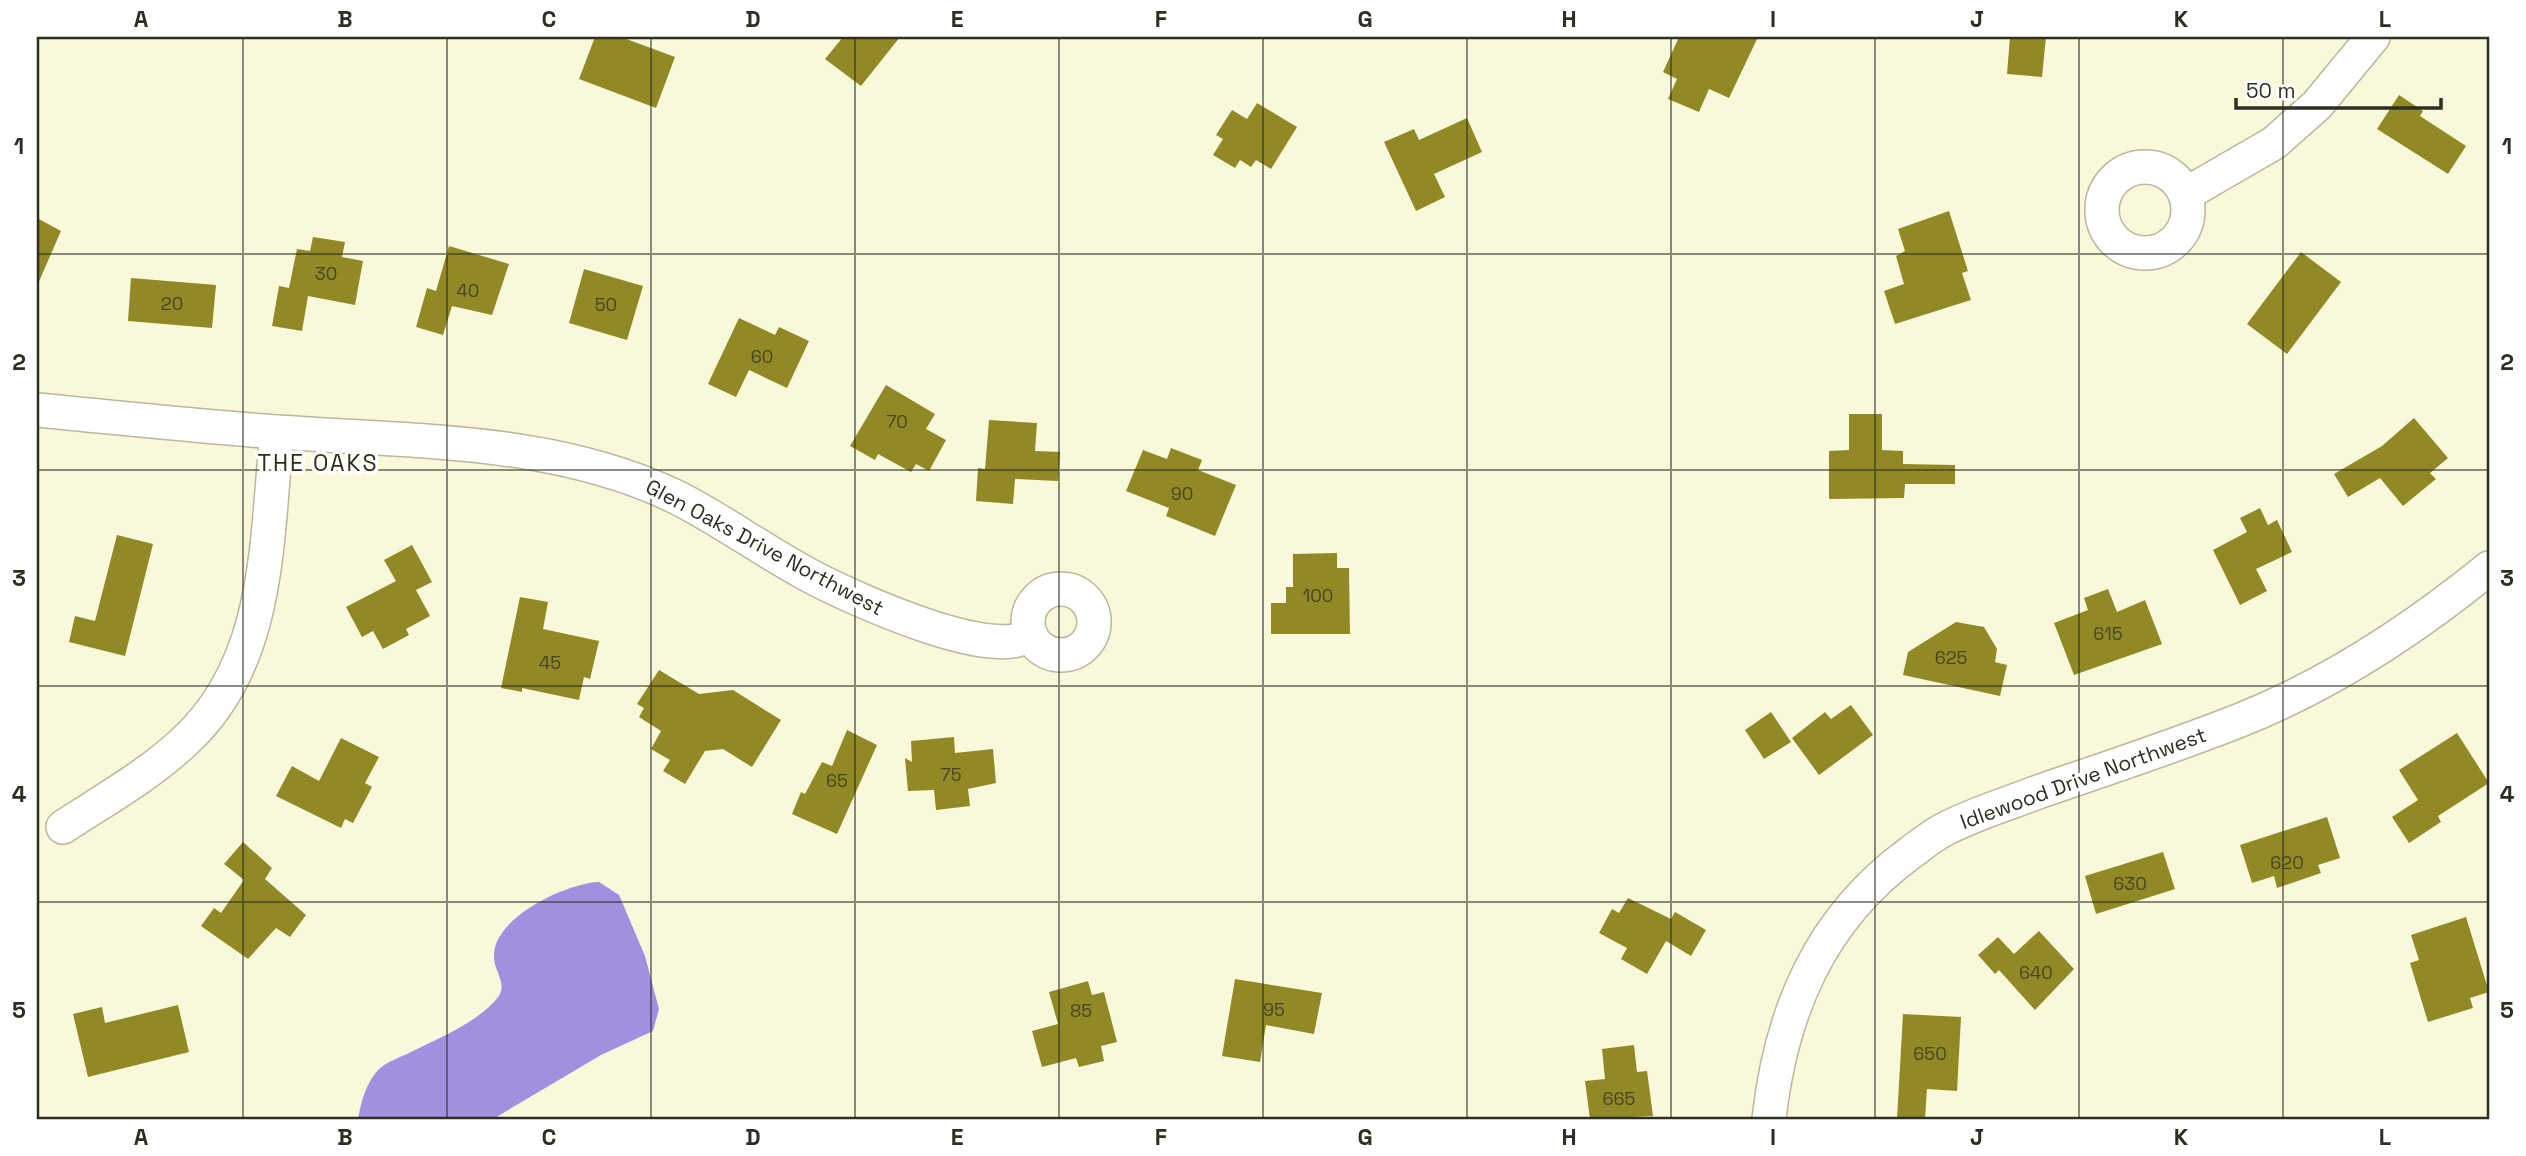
<svg xmlns="http://www.w3.org/2000/svg" width="2526" height="1156" viewBox="0 0 2526 1156" font-family="'Space Grotesk',sans-serif">
	<style>
		.water { fill: #a190e0 }
		.building { fill: #918926 }
		.lines { fill: none; stroke-linecap: round; stroke-linejoin: round }
		.minor-casing { stroke: #bab89c; stroke-width: 36 }
		.minor { stroke: #fff; stroke-width: 33 }
		.grid { fill: none; stroke: #2f2e23; stroke-width: 2; stroke-opacity: 0.55 }
		.labels { text-anchor: middle; dominant-baseline: central; stroke-width: 7; stroke-linejoin: round; paint-order: stroke }
		.number-label { font-size: 18px; fill: #484524 }
		.street-label { font-size: 21px; fill: #2f2e23; stroke: #fff }
		.neighbourhood-label { font-size: 23px; letter-spacing: 2px; fill: #2e2c14; stroke: #fff }
		.neatline { fill: none; stroke: #2f2e23; stroke-width: 2.5 }
		.grid-label { font-size: 23px; text-anchor: middle; font-weight: bold; fill: #2f2e23 }
	</style>
	<rect width="100%" height="100%" fill="#f9f8db"/>
	<path class="water" d="M599,882L619,895L645,956L659,1009L653,1031L601,1055L493,1119H358C361,1102 366,1083 378,1070C386,1062 401,1057 411,1052C439,1038 472,1025 494,1002C512,984 492,973 494,953C497,916 567,883 599,882Z"/>
	<g class="building">
		<path d="M595,37H621L675,57L656,108L579,79Z"/>
		<path d="M843,37H900L861,86L825,59Z"/>
		<path d="M1679,37H1758L1729,98L1709,89L1699,112L1668,99L1677,79L1663,72Z"/>
		<path d="M2010,37H2046L2042,77L2007,74Z"/>
		<path d="M2399,95L2423,111L2420,116L2466,146L2448,174L2377,129Z"/>
		<path d="M1257,103L1297,127L1271,169L1256,160L1251,167L1240,160L1235,168L1213,155L1223,139L1216,135L1232,110L1247,119Z"/>
		<path d="M1467,118L1482,152L1434,174L1445,197L1416,211L1384,142L1414,129L1419,140Z"/>
		<path d="M1949,211L1968,271L1962,273L1971,300L1895,324L1884,291L1904,284L1896,256L1905,251L1898,229Z"/>
		<path d="M37,218L61,231L37,286Z"/>
		<path d="M313,237L345,242L342,257L363,261L355,305L308,296L302,331L272,326L279,286L289,288L297,249L310,251Z"/>
		<path d="M449,246L509,264L492,315L452,306L443,335L416,327L427,288L436,291Z"/>
		<path d="M2301,252L2341,282L2287,354L2247,324Z"/>
		<path d="M584,269L643,286L627,340L569,323Z"/>
		<path d="M131,278L216,285L212,328L128,321Z"/>
		<path d="M739,318L775,335L779,327L809,341L787,388L749,370L736,397L708,384Z"/>
		<path d="M886,385L935,414L926,429L946,440L929,471L916,464L911,472L878,454L875,460L850,446Z"/>
		<path d="M1849,414H1882V450L1903,451V464L1955,465V484H1905L1904,498L1829,499V451L1849,450Z"/>
		<path d="M2414,418L2448,458L2430,473L2436,479L2403,506L2380,478L2348,497L2334,474L2382,446Z"/>
		<path d="M989,420L1037,423L1035,451L1060,452L1058,481L1015,479L1013,504L976,501L978,468L985,469Z"/>
		<path d="M1171,448L1202,460L1198,470L1236,485L1215,536L1166,516L1169,508L1126,491L1143,450L1167,459Z"/>
		<path d="M2260,508L2268,525L2277,520L2292,552L2256,569L2267,591L2240,605L2213,550L2247,532L2240,518Z"/>
		<path d="M117,535L153,544L125,656L69,642L75,616L95,621Z"/>
		<path d="M412,545L432,582L416,590L430,616L406,629L409,635L383,649L373,631L362,637L346,607L396,581L384,560Z"/>
		<path d="M1337,553V568H1349L1350,634H1271V603H1286V587H1293V554Z"/>
		<path d="M2108,589L2117,612L2145,600L2162,644L2074,675L2054,623L2088,610L2084,598Z"/>
		<path d="M520,597L548,602L543,629L599,641L590,679L584,677L579,700L522,688V692L501,688Z"/>
		<path d="M1956,622L1984,627L1997,649L1995,662L2007,665L2000,696L1903,675L1908,652Z"/>
		<path d="M659,670L699,694L733,690L781,720L752,767L723,749L705,751L685,784L663,771L670,760L651,749L661,731L639,717L644,708L637,704Z"/>
		<path d="M1851,705L1873,735L1819,775L1792,738L1825,712L1831,719Z"/>
		<path d="M1771,712L1791,742L1764,759L1745,730Z"/>
		<path d="M847,730L877,745L837,834L792,814L801,792L805,794L822,762L832,766Z"/>
		<path d="M2457,733L2489,783L2438,816L2441,822L2409,843L2392,817L2418,800L2399,770Z"/>
		<path d="M954,737L955,753L993,749L996,783L968,789L970,806L936,810L934,790L908,791L905,758L912,762L911,741Z"/>
		<path d="M341,738L379,757L365,783L372,787L353,823L345,819L341,828L276,796L292,766L319,781Z"/>
		<path d="M2327,817L2340,858L2318,865L2321,873L2277,888L2274,876L2252,883L2240,845Z"/>
		<path d="M243,842L272,868L265,879L306,915L290,937L276,928L248,959L201,926L214,908L221,913L244,880L224,864Z"/>
		<path d="M2163,852L2175,889L2096,914L2085,876Z"/>
		<path d="M1628,898L1671,919L1675,912L1706,930L1691,956L1666,941L1647,974L1621,959L1627,948L1599,933L1612,909L1619,913Z"/>
		<path d="M2466,917L2489,992L2470,998L2473,1008L2428,1022L2410,963L2419,960L2411,935Z"/>
		<path d="M2039,931L2074,969L2035,1010L1999,970L1995,974L1978,955L1998,937L2014,954Z"/>
		<path d="M1235,979L1322,993L1314,1034L1266,1025L1260,1062L1222,1056Z"/>
		<path d="M1088,981L1092,995L1104,992L1117,1042L1101,1046L1104,1061L1079,1067L1076,1058L1042,1067L1032,1031L1058,1024L1049,992Z"/>
		<path d="M178,1005L189,1052L88,1077L73,1014L102,1007L105,1023Z"/>
		<path d="M1903,1014L1961,1017L1957,1091L1927,1089L1925,1119H1897Z"/>
		<path d="M1634,1045L1637,1072L1647,1071L1653,1116L1590,1119L1585,1081L1605,1079L1602,1049Z"/>
	</g>
	<g class="lines">
		<g class="minor-casing">
			<g id="minor">
				<circle cx="2145" cy="210" r="43"/>
				<path d="M2186,194L2274,143L2317,105L2373,37"/>
				<path d="M37,410C123,418 209,428 295,433C423,442 556,440 674,496C723,520 767,554 816,579C853,598 996,664 1030,634"/>
				<circle cx="1061" cy="622" r="33"/>
				<path d="M63,827C104,800 149,775 185,741C271,662 266,540 277,432"/>
				<path d="M1769,1119C1781,1011 1820,919 1910,853C1921,845 1933,835 1945,829C1974,814 2007,804 2038,792C2105,769 2172,747 2238,721C2329,685 2413,630 2489,568"/>
			</g>
		</g>
		<use href="#minor" class="minor"/>
	</g>
	<path class="grid" d="M243,37V1119M447,37V1119M651,37V1119M855,37V1119M1059,37V1119M1263,37V1119M1467,37V1119M1671,37V1119M1875,37V1119M2079,37V1119M2283,37V1119M37,254H2489M37,470H2489M37,686H2489M37,902H2489"/>
	<g class="labels">
		<g class="number-label">
			<text x="326" y="273">30</text>
			<text x="468" y="290">40</text>
			<text x="172" y="303">20</text>
			<text x="606" y="304">50</text>
			<text x="762" y="356">60</text>
			<text x="897" y="421">70</text>
			<text x="1182" y="493">90</text>
			<text x="1318" y="595">100</text>
			<text x="2108" y="633">615</text>
			<text x="1951" y="657">625</text>
			<text x="550" y="662">45</text>
			<text x="951" y="774">75</text>
			<text x="837" y="780">65</text>
			<text x="2287" y="862">620</text>
			<text x="2130" y="883">630</text>
			<text x="2036" y="972">640</text>
			<text x="1274" y="1009">95</text>
			<text x="1081" y="1010">85</text>
			<text x="1930" y="1053">650</text>
			<text x="1619" y="1098">665</text>
		</g>
		<g class="street-label">
			<text transform="translate(765 547) rotate(28)">Glen Oaks Drive Northwest</text>
			<text transform="translate(2083 778) rotate(-20)">Idlewood Drive Northwest</text>
		</g>
		<g class="neighbourhood-label">
			<text x="318" y="463">THE OAKS</text>
		</g>
	</g>
	<rect width="2526" height="1156" fill="none" stroke="#ffffff" stroke-width="77"/>
	<path d="M2236 98v10h205v-10" fill="none" stroke="#2f2e23" stroke-width="3.5"/>
	<text x="2246" y="98" font-size="21" fill="#2f2e23" stroke="#ffffff" stroke-width="5" paint-order="stroke">50 m</text>
	<rect x="38" y="38" width="2450" height="1080" class="neatline"/>
	<g class="grid-label">
		<text x="141" y="27">A</text>
		<text x="345" y="27">B</text>
		<text x="549" y="27">C</text>
		<text x="753" y="27">D</text>
		<text x="957" y="27">E</text>
		<text x="1161" y="27">F</text>
		<text x="1365" y="27">G</text>
		<text x="1569" y="27">H</text>
		<text x="1773" y="27">I</text>
		<text x="1977" y="27">J</text>
		<text x="2181" y="27">K</text>
		<text x="2385" y="27">L</text>
		<text x="19" y="154">1</text>
		<text x="2507" y="154">1</text>
		<text x="19" y="370">2</text>
		<text x="2507" y="370">2</text>
		<text x="19" y="586">3</text>
		<text x="2507" y="586">3</text>
		<text x="19" y="802">4</text>
		<text x="2507" y="802">4</text>
		<text x="19" y="1018">5</text>
		<text x="2507" y="1018">5</text>
		<text x="141" y="1145">A</text>
		<text x="345" y="1145">B</text>
		<text x="549" y="1145">C</text>
		<text x="753" y="1145">D</text>
		<text x="957" y="1145">E</text>
		<text x="1161" y="1145">F</text>
		<text x="1365" y="1145">G</text>
		<text x="1569" y="1145">H</text>
		<text x="1773" y="1145">I</text>
		<text x="1977" y="1145">J</text>
		<text x="2181" y="1145">K</text>
		<text x="2385" y="1145">L</text>
	</g>
</svg>
